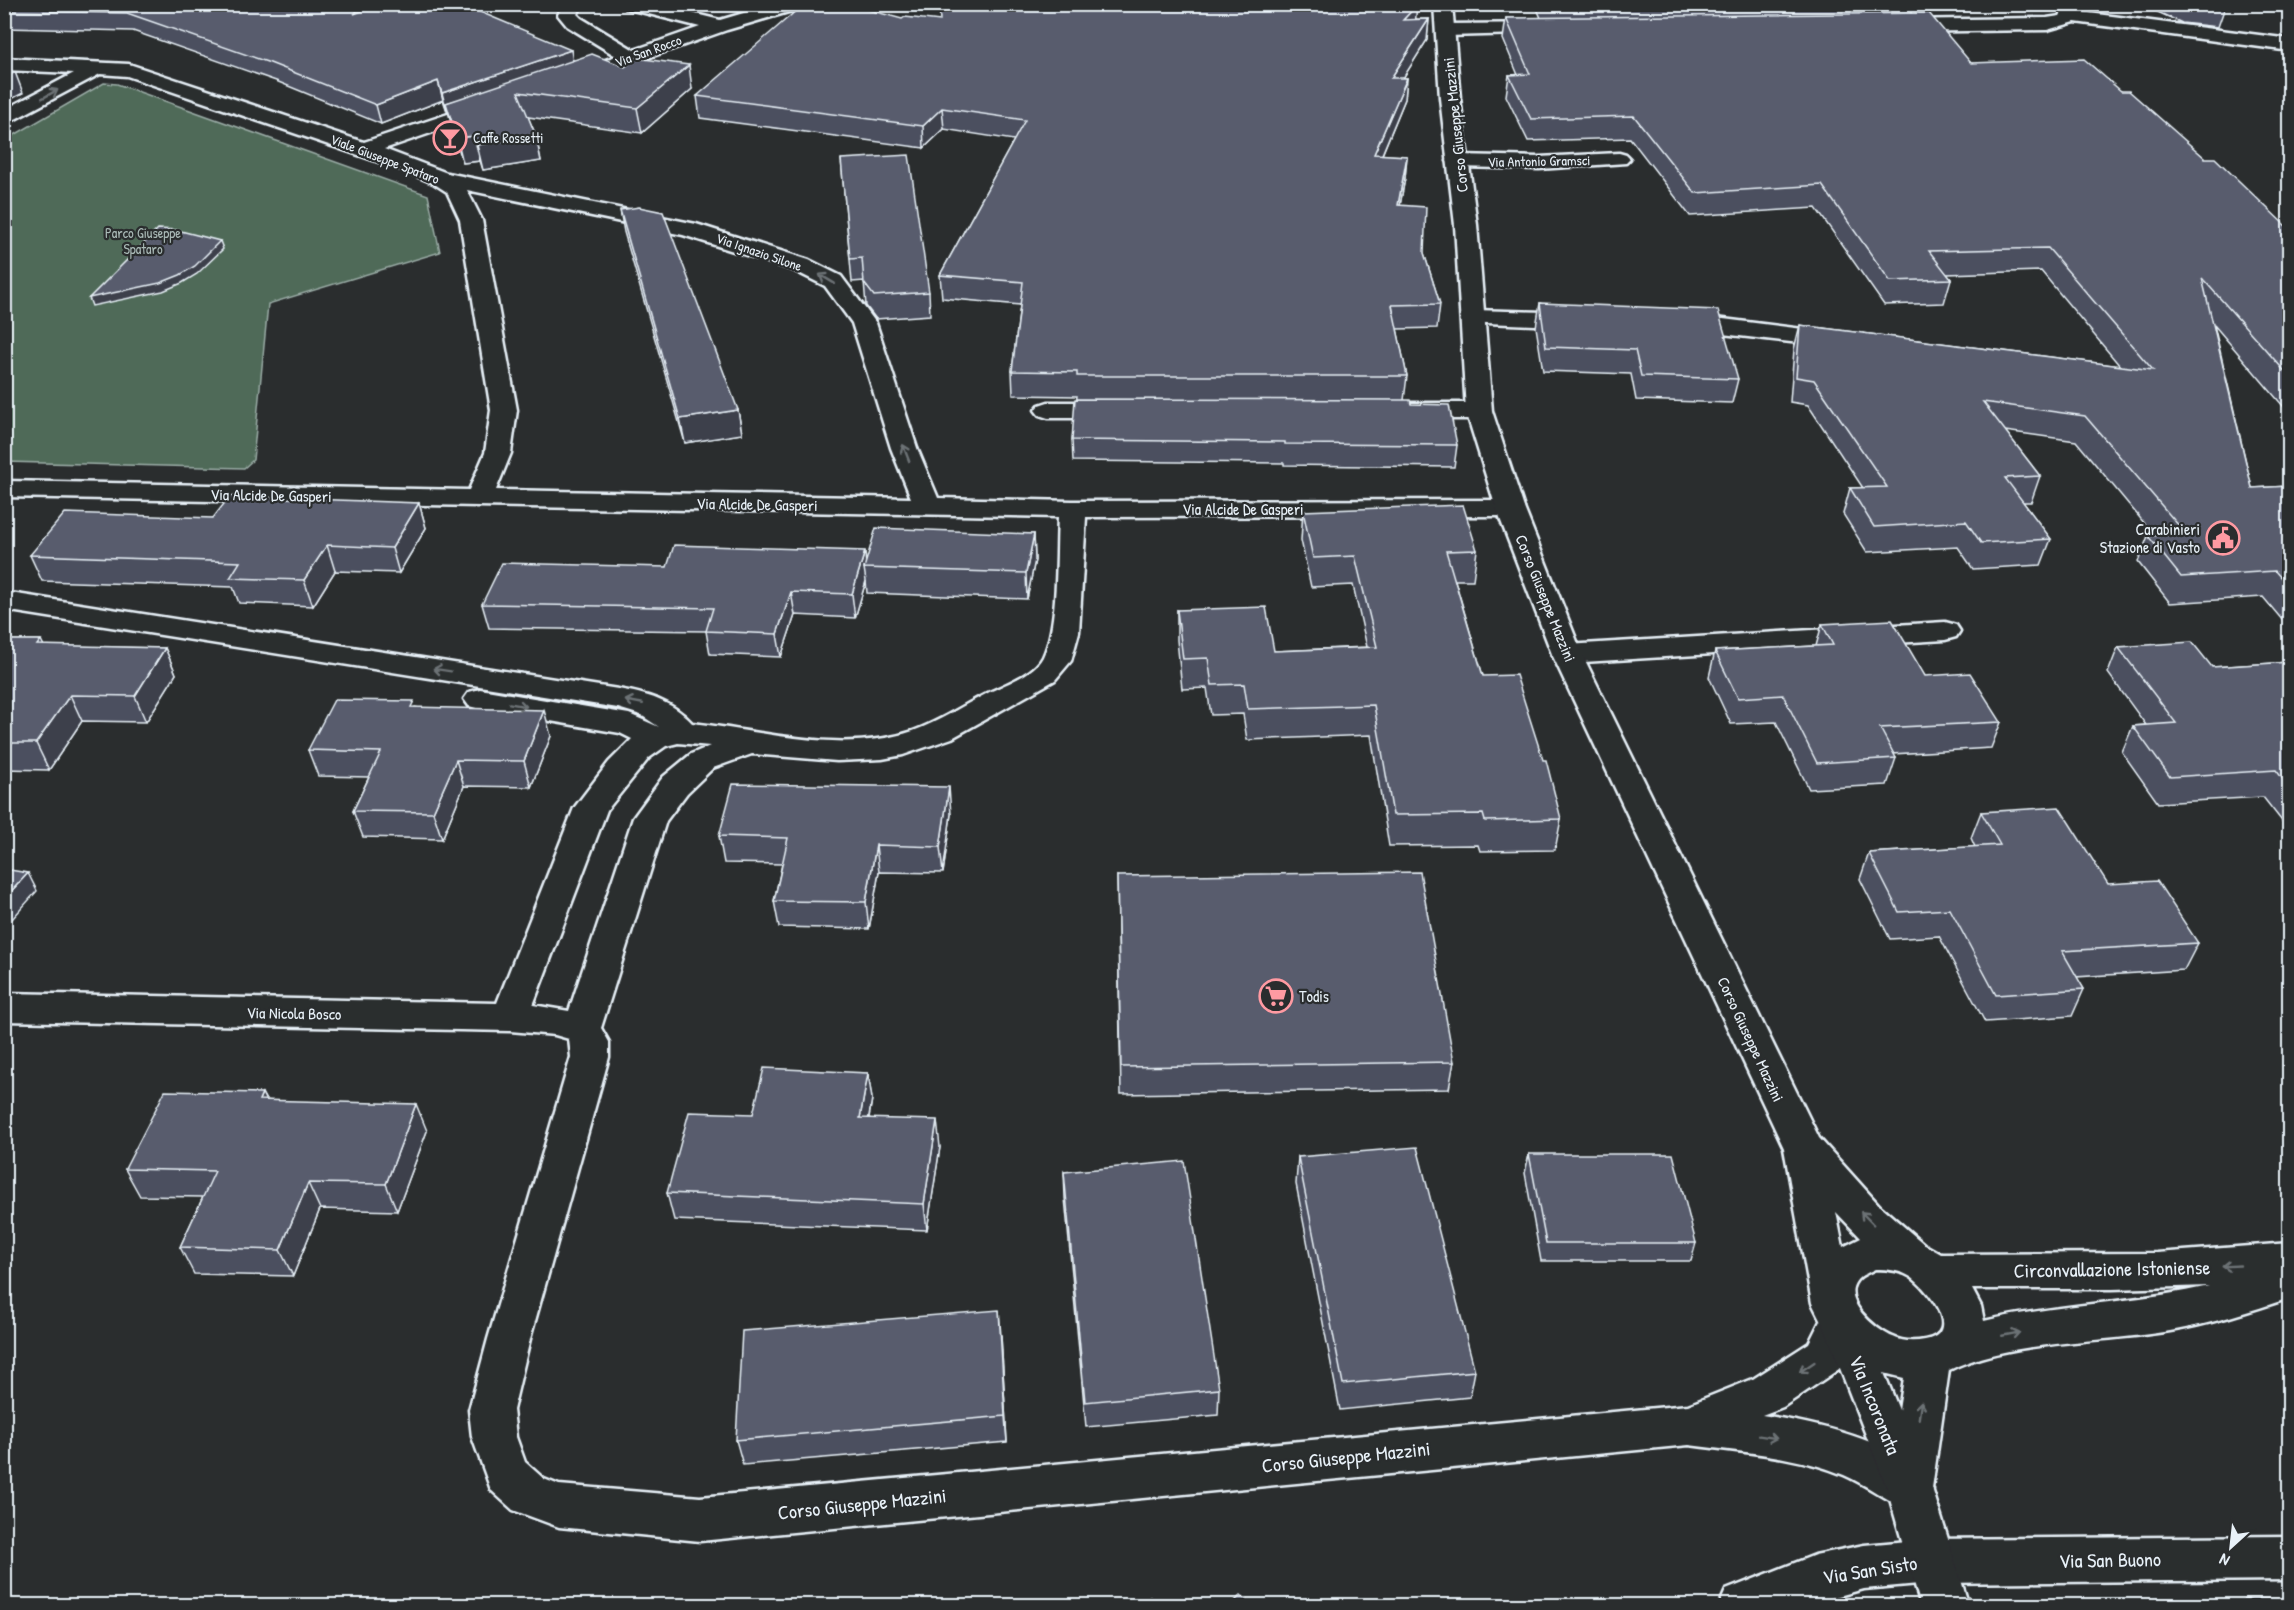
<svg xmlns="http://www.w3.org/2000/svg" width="2294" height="1610" font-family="'Patrick Hand',sans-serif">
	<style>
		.green { fill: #506a59; stroke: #9caea8; stroke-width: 1.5 }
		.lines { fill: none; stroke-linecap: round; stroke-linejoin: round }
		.street-casing { stroke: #e8f1f8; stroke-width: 5 }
		.secondary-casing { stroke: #e8f1f8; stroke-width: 5 }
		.street { fill: #2a2d2e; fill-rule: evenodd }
		.secondary { fill: #2a2d2e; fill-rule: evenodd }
		.wall { fill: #4c4f5e; stroke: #e8f1f8; stroke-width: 1.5 }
		.shaded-wall { fill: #3e404c; stroke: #e8f1f8; stroke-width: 1.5 }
		.building { fill: #585c6d; stroke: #e8f1f8; stroke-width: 1.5 }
		.oneway { stroke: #6c7275 }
		.labels { text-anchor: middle; stroke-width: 4.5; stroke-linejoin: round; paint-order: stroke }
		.far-street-label { font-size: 14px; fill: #e8f1f8; stroke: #2a2d2e }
		.far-poi-label { font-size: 14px; fill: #e8f1f8; stroke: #2a2d2e; text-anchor: start }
		.far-park-label { font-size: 14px; fill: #abbbb8; stroke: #2a2d2e }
		.street-label { font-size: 16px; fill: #e8f1f8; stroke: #2a2d2e }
		.poi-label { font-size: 16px; fill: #e8f1f8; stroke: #2a2d2e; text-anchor: end }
		.near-street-label { font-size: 20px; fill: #e8f1f8; stroke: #2a2d2e }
	</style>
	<rect width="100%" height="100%" fill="#2a2d2e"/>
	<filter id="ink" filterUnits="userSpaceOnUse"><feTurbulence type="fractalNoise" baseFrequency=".0167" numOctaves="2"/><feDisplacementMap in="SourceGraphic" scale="12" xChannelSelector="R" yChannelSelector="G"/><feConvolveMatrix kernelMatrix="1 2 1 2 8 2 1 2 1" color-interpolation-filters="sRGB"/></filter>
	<g filter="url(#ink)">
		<path class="green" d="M 104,83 L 117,84 L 428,195 L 440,252 L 268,304 L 253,460 L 244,468 L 5,462 L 4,141 Z"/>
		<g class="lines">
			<g class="street-casing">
				<g id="street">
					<path d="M 563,4 L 584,4 L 577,14 L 581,18 L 634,50 L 700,27 L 625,8 L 622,4 L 655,4 L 720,20 L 774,4 L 805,4 L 802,8 L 727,30 L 574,84 L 567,82 L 564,78 L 567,74 L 616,56 L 567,26 L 558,15 Z"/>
					<path d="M 2060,4 L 2078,4 L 2081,12 L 2290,39 L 2290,51 L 2075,22 L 2047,30 L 1895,32 L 1888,30 L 1886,26 L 1888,22 L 1895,20 L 2047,18 L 2060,16 L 2063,11 Z"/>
					<path d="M 1549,23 L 1556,25 L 1558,29 L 1556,33 L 1446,36 L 1439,34 L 1437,30 L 1439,26 L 1446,24 Z"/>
					<path d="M 4,58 L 129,64 L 364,142 L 484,102 L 498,102 L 501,106 L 498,110 L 384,149 L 447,173 L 696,224 L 809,260 L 841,276 L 876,323 L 917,448 L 938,498 L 1072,501 L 1510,500 L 1520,502 L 1524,508 L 1520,514 L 1510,516 L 1086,517 L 1079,632 L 1071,661 L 1055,680 L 952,738 L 903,755 L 882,759 L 837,761 L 752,754 L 713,768 L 687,793 L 666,821 L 601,1028 L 609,1042 L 609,1057 L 530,1339 L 513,1410 L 516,1437 L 525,1462 L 544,1479 L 559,1485 L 700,1497 L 1688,1405 L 1753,1379 L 1809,1343 L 1826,1309 L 1841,1304 L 1856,1309 L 1862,1322 L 1839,1369 L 1783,1407 L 1762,1415 C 1814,1423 1883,1438 1924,1473 C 1928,1477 1930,1484 1933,1489 L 1926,1504 L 1910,1510 C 1887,1501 1867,1485 1844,1475 C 1796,1455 1740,1452 1689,1445 L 700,1541 L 559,1527 L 513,1510 L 491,1490 L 472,1437 L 469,1410 L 488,1339 L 571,1057 L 569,1039 L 555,1035 L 510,1031 L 4,1021 L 4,993 L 497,1003 L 574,808 L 609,762 L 632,739 L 620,733 L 480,709 L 469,706 L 464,699 L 469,692 L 480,689 L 629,714 L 659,727 L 641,715 L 618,708 L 4,610 L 4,592 L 618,689 C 647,694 672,701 692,723 C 764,731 841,755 913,731 C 939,722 962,706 986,694 C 1003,685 1034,675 1043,657 C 1059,624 1056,555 1058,517 L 4,497 L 4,481 L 469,490 L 485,453 L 491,410 L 460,220 L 447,192 L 433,183 L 402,170 L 127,76 L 100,74 L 4,125 L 4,110 L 74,73 L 4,70 ZM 467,190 L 683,235 L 793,270 L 825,286 L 852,323 L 891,448 L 911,498 L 496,490 L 511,453 L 517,410 L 482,220 ZM 678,743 L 710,746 L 691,754 L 663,777 L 633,818 L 569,1011 L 533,1005 L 607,810 L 649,758 L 666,746 Z"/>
					<path d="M 1619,153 L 1626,155 L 1630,159 L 1626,163 L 1539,169 L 1458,167 L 1451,165 L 1447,161 L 1451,157 L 1458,155 L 1539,157 Z"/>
					<path d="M 1473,310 L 1583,313 L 1592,315 L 1595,320 L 1592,325 L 1583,327 L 1464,322 L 1461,317 L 1464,312 Z"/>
					<path d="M 1679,316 L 1707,317 L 1843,334 L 1852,336 L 1855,341 L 1852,346 L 1843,348 L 1670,328 L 1667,323 L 1670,318 Z"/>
					<path d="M 1048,402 L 1118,402 L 1127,405 L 1131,410 L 1127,415 L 1118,418 L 1048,418 L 1039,415 L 1035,410 L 1039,405 Z"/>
					<path d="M 1407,403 L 1479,403 L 1488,406 L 1492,411 L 1488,416 L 1479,419 L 1407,419 L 1398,416 L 1394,411 L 1398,406 Z"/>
					<path d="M 1945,622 L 1956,625 L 1960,631 L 1956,637 L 1945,640 L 1567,663 L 1556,661 L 1552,654 L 1556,647 L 1567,645 Z"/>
					<path d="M 2290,1536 L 2290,1580 L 1930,1583 L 1864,1589 L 1802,1606 L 1719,1606 L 1726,1590 L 1815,1555 L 1864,1545 L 1930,1539 Z"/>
				</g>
			</g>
			<g class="secondary-casing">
				<path id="secondary" d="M 1434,4 L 1452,4 L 1460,98 L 1477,225 L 1492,411 L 1524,508 L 1582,654 L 1819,1138 L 1880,1206 L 1925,1245 L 1941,1254 L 2157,1253 L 2290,1243 L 2290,1298 C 2250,1311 2211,1324 2170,1331 C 2103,1343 2009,1340 1949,1370 L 1932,1488 L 1969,1606 L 1921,1606 L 1887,1489 L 1824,1327 L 1812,1303 L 1784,1148 L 1552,654 L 1496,508 L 1466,411 L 1455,225 L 1440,98 ZM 1836,1212 L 1861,1238 L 1843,1247 ZM 1875,1269 C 1888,1269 1900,1270 1911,1277 C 1927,1288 1964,1333 1925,1340 C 1914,1342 1903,1342 1893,1337 C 1876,1330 1837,1298 1859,1278 C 1863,1274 1870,1272 1875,1269 ZM 2209,1286 C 2135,1303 2058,1304 1984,1321 L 1981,1306 L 1972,1289 L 2112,1289 ZM 1884,1373 L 1904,1378 L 1899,1410 Z"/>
			</g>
			<use href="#street" class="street"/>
			<use href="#secondary" class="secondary"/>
		</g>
		<g class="wall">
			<path d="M 4,4 L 461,4 L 573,60 L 625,67 L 692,89 L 642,133 L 528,117 L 536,136 L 541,161 L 483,170 L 480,161 L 463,163 L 452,128 L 448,111 L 447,111 L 443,100 L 381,124 L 276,81 L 133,31 L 4,28 Z"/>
			<path d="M 710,4 L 764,4 L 738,12 Z"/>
			<path d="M 1535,4 L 1919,4 L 1917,10 L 1912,10 L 1911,13 L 1971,63 L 2121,91 L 2205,158 L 2289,229 L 2289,413 L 2214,325 L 2252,488 L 2289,486 L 2289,620 L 2283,621 L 2263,597 L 2170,603 L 2138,562 L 2148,536 L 2155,536 L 2076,441 L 2005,431 L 2040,476 L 2031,502 L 2023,502 L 2051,539 L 2041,565 L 1973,569 L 1958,547 L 1867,552 L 1843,514 L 1850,488 L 1863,488 L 1808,405 L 1790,402 L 1794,349 L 1800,325 L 2120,366 L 2041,271 L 1947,274 L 1951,279 L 1944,303 L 1884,305 L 1816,208 L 1690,216 L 1630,138 L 1528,141 L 1506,96 L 1509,75 L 1518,75 L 1503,39 L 1506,18 L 1541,18 Z"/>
			<path d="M 2140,4 L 2226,4 L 2218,27 L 2182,23 Z"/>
			<path d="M 902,19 L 940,21 L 1429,19 L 1427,40 L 1403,78 L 1407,78 L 1405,99 L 1382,155 L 1407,156 L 1405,178 L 1400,205 L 1424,253 L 1440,304 L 1437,328 L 1397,329 L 1407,376 L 1404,400 L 1411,404 L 1457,445 L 1454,467 L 1284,465 L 1284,463 L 1073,461 L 1072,440 L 1077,396 L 1013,395 L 1012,371 L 1020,305 L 942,298 L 940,275 L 1014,140 L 944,129 L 924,148 L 700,118 L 697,96 Z"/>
			<path d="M 841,159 L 929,292 L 930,315 L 876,319 L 866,306 L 864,281 L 852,282 Z"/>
			<path d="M 620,210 L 738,410 L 742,434 L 685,443 L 624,232 Z"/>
			<path d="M 1540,303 L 1738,379 L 1732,403 L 1636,400 L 1631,374 L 1543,371 L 1536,327 Z"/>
			<path d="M 419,503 L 426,528 L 399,573 L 335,571 L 313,606 L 239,603 L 233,587 L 42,581 L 30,555 L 213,518 Z"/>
			<path d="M 1303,511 L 1477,550 L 1473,580 L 1455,580 L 1483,676 L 1561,819 L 1555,850 L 1480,851 L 1478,845 L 1389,846 L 1371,735 L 1247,740 L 1243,714 L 1211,715 L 1207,688 L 1182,689 L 1177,640 L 1177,610 L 1274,651 L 1367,647 L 1353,585 L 1311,587 L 1301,540 Z"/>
			<path d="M 1034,534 L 1035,560 L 1027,599 L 867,593 L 866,581 L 855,618 L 795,615 L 781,657 L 710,654 L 706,631 L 489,628 L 482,604 L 667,567 L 866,562 Z"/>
			<path d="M 1822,624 L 1925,676 L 2001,722 L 1991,748 L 1893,754 L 1896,758 L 1887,785 L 1809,789 L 1776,722 L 1731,724 L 1709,677 L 1715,651 L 1816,646 Z"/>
			<path d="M 4,640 L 41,640 L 44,646 L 165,648 L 176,674 L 146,722 L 82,721 L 49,770 L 4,769 Z"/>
			<path d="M 2118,647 L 2212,667 L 2289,662 L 2289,825 L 2285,825 L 2263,797 L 2158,803 L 2122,752 L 2133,726 L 2146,725 L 2108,673 Z"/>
			<path d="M 415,707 L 551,736 L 531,787 L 464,786 L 442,839 L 363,837 L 353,811 L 369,777 L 318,776 L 308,750 Z"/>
			<path d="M 1981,812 L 2108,884 L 2198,943 L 2184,970 L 2076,977 L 2084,989 L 2072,1016 L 1985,1022 L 1939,936 L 1890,939 L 1860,879 L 1869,853 L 1975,847 L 1971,838 Z"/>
			<path d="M 951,814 L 943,873 L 879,872 L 869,929 L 779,927 L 774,901 L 782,864 L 724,863 L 719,836 Z"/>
			<path d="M 1117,876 L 1454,1062 L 1449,1089 L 1121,1094 Z"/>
			<path d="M 868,1073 L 872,1099 L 869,1118 L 940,1147 L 927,1230 L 674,1220 L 667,1193 L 753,1114 Z"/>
			<path d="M 262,1093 L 266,1100 L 427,1131 L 397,1211 L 320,1209 L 293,1276 L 194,1274 L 180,1247 L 203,1197 L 140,1196 L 125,1169 Z"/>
			<path d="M 1529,1154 L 1696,1243 L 1691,1261 L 1541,1261 L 1525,1173 Z"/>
			<path d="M 1298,1157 L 1475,1371 L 1470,1397 L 1340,1410 L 1296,1184 Z"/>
			<path d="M 1064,1172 L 1219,1389 L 1218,1415 L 1086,1427 L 1065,1198 Z"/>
			<path d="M 1001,1336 L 1007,1442 L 743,1465 L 736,1440 Z"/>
			<path d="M 2244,1599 L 2289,1605 L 2239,1605 Z"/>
		</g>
		<g class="shaded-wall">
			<path d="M 363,4 L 382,4 L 354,14 Z"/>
			<path d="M 737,4 L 764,4 L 738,12 Z"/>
			<path d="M 1417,5 L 1415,26 L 1403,20 Z"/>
			<path d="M 1429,19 L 1427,40 L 1390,99 L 1391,78 Z"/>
			<path d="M 571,50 L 574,68 L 446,103 L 448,111 L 447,111 L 442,93 Z"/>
			<path d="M 689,65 L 692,89 L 642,133 L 637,108 Z"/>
			<path d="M 15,72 L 23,93 L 4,103 L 4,78 Z"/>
			<path d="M 1407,78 L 1405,99 L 1373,176 L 1374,154 Z"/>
			<path d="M 438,81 L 443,100 L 381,124 L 376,105 Z"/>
			<path d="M 942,108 L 944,129 L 924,148 L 923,126 Z"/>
			<path d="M 474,136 L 480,161 L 463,163 L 457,138 Z"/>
			<path d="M 536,136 L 541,161 L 483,170 L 477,145 Z"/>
			<path d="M 1407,156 L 1405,178 L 1396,228 L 1398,205 Z"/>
			<path d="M 220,241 L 223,249 L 197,274 L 182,283 L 163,291 L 92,306 L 89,298 Z"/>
			<path d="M 738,410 L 742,434 L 685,443 L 680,419 Z"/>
			<path d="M 419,503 L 426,528 L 399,573 L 392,548 Z"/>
			<path d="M 1034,534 L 1035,560 L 1027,599 L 1026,573 Z"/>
			<path d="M 327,545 L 335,571 L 313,606 L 304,580 Z"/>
			<path d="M 865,551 L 866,568 L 864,568 L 866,581 L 855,618 L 852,594 Z"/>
			<path d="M 791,592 L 795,615 L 781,657 L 777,634 Z"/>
			<path d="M 165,648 L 176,674 L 146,722 L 135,696 Z"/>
			<path d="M 70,695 L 82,721 L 49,770 L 36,743 Z"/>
			<path d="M 544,710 L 551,736 L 531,787 L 524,761 Z"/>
			<path d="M 456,760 L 464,786 L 442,839 L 433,812 Z"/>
			<path d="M 949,787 L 951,814 L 943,873 L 940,847 Z"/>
			<path d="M 876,845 L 879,872 L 869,929 L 866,902 Z"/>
			<path d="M 28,873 L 37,891 L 4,928 L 4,899 Z"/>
			<path d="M 868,1073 L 872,1099 L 864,1144 L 860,1118 Z"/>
			<path d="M 262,1093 L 275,1120 L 259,1100 Z"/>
			<path d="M 416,1104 L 427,1131 L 397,1211 L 386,1184 Z"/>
			<path d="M 937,1120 L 940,1147 L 927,1230 L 924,1204 Z"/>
			<path d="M 308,1183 L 320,1209 L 293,1276 L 280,1250 Z"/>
			<path d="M 999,1310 L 1001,1336 L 1007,1442 L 1005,1416 Z"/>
		</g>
		<g class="building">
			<path d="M 4,4 L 363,4 L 354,14 L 380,4 L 461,4 L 571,50 L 442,93 L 438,81 L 376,105 L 270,63 L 127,13 L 4,11 Z"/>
			<path d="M 804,4 L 847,4 L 902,19 L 905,17 L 940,21 L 939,4 L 1412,4 L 1417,5 L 1403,20 L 1429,19 L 1391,78 L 1407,78 L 1374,154 L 1407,156 L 1398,205 L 1426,207 L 1424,253 L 1440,304 L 1392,305 L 1407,376 L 1077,376 L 1077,372 L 1012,371 L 1023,282 L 940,275 L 1025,120 L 942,108 L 923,126 L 697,96 Z"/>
			<path d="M 1929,13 L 1971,63 L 2084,59 L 2121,91 L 2129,91 L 2205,158 L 2215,158 L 2289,229 L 2289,376 L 2202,278 L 2252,488 L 2289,486 L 2289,587 L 2275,571 L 2181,577 L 2148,536 L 2186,534 L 2085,416 L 1983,402 L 2040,476 L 2005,478 L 2051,539 L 1981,543 L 1966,521 L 1874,527 L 1850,488 L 1887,487 L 1814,380 L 1796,377 L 1800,325 L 2153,370 L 2048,248 L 1929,251 L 1951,279 L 1890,281 L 1822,185 L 1695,193 L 1634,116 L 1531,119 L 1509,75 L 1530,74 L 1506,18 Z"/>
			<path d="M 592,54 L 625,67 L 636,58 L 689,65 L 637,108 L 518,92 L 536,136 L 477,145 L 474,136 L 457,138 L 446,103 Z"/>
			<path d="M 4,71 L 15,72 L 4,78 Z"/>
			<path d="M 909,155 L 929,292 L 874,296 L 864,283 L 862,258 L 850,259 L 841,159 Z"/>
			<path d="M 639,207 L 663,212 L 738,410 L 680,419 L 620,210 Z"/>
			<path d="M 158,229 L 177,230 L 220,241 L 195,266 L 180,275 L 160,283 L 89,298 Z"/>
			<path d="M 1540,303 L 1718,310 L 1738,379 L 1641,376 L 1635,350 L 1546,347 Z"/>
			<path d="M 1075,399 L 1410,400 L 1411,404 L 1449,405 L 1457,445 L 1285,444 L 1285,442 L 1072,440 Z"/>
			<path d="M 230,496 L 419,503 L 392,548 L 327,545 L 304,580 L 230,578 L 240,562 L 30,555 L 65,513 L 213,518 Z"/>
			<path d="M 1463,505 L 1477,550 L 1446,551 L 1483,676 L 1516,675 L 1543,760 L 1546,760 L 1561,819 L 1485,821 L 1483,814 L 1393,815 L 1374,705 L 1248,709 L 1244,684 L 1212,685 L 1208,658 L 1183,659 L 1177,610 L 1266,607 L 1274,651 L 1377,647 L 1355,556 L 1313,558 L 1303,511 Z"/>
			<path d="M 876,528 L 1034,534 L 1026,573 L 864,568 Z"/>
			<path d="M 674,545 L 865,551 L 852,594 L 791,592 L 777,634 L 706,631 L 713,608 L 482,604 L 502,563 L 667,567 Z"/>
			<path d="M 1892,620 L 1925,676 L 1970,673 L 2001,722 L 1880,728 L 1896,758 L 1817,763 L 1783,695 L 1738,698 L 1715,651 L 1833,645 L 1822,624 Z"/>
			<path d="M 4,640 L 41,640 L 37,645 L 165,648 L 135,696 L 70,695 L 36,743 L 4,743 Z"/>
			<path d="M 2192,642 L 2212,667 L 2289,662 L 2289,787 L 2276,770 L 2170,777 L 2133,726 L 2176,723 L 2118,647 Z"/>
			<path d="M 334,700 L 414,701 L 411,707 L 544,710 L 524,761 L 456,760 L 433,812 L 353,811 L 381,752 L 308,750 Z"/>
			<path d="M 733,784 L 949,787 L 940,847 L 876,845 L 866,902 L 774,901 L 788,838 L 719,836 Z"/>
			<path d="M 2059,807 L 2108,884 L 2157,881 L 2198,943 L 2062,951 L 2084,989 L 1996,995 L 1950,909 L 1899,912 L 1869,853 L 2000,845 L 1981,812 Z"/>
			<path d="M 4,869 L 28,873 L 4,899 Z"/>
			<path d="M 1420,872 L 1454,1062 L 1121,1067 L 1117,876 Z"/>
			<path d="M 764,1068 L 868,1073 L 860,1118 L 937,1120 L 924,1204 L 667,1193 L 689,1112 L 753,1114 Z"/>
			<path d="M 165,1091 L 262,1093 L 259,1100 L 416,1104 L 386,1184 L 308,1183 L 280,1250 L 180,1247 L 215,1171 L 125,1169 Z"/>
			<path d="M 1417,1147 L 1475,1371 L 1343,1384 L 1298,1157 Z"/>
			<path d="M 1529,1154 L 1673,1154 L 1696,1243 L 1546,1243 Z"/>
			<path d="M 1184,1161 L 1219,1389 L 1085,1402 L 1064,1172 Z"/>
			<path d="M 999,1310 L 1005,1416 L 736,1440 L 742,1331 Z"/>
			<path d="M 1241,1595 L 1252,1605 L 1231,1605 Z"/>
			<path d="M 1150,1597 L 1159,1605 L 1140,1605 Z"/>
			<path d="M 2244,1599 L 2289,1599 L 2289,1605 L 2247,1605 Z"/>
		</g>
		<defs><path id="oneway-shaft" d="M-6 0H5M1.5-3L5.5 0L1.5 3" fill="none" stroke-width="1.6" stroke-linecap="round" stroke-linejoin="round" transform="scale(1.5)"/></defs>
		<g class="oneway">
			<use href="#oneway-shaft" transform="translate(50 94) rotate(-29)"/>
			<use href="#oneway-shaft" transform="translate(827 279) rotate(-149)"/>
			<use href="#oneway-shaft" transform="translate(906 453) rotate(-111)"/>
			<use href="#oneway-shaft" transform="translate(442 670) rotate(-171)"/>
			<use href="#oneway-shaft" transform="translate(634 702) rotate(-169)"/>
			<use href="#oneway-shaft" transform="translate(518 705) rotate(10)"/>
			<use href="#oneway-shaft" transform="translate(1867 1218) rotate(-134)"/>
			<use href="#oneway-shaft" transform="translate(2231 1266) rotate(177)"/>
			<use href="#oneway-shaft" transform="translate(2011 1334) rotate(-11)"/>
			<use href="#oneway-shaft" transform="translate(1807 1367) rotate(146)"/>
			<use href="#oneway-shaft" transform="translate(1920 1410) rotate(-82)"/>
			<use href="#oneway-shaft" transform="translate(1768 1437) rotate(9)"/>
		</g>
	</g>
	<defs>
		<g id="bar-ring" transform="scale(1.725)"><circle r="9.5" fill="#2a2d2e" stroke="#ff9aa2" stroke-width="1.5"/><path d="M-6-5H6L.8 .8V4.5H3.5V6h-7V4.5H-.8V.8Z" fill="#ff9aa2"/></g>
		<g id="civic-ring" transform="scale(1.725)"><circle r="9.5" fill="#2a2d2e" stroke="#ff9aa2" stroke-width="1.5"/><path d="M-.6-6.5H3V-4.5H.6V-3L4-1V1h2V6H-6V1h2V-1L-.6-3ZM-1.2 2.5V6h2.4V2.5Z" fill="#ff9aa2"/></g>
		<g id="supermarket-ring" transform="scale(1.725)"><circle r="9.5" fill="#2a2d2e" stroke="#ff9aa2" stroke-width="1.5"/><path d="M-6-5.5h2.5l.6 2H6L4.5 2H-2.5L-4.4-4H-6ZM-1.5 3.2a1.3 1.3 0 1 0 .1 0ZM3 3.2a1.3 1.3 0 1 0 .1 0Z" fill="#ff9aa2"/></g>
	</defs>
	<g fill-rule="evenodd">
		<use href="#bar-ring" x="450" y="138"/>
		<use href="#civic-ring" x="2223" y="538"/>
		<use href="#supermarket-ring" x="1276" y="996"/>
	</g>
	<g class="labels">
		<g class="far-street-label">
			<text transform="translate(648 51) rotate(-20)" y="5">Via San Rocco</text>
			<text transform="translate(385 159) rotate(21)" y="5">Viale Giuseppe Spataro</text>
			<text transform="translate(1539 161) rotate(-1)" y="5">Via Antonio Gramsci</text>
			<text transform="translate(759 252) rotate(19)" y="5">Via Ignazio Silone</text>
		</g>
		<g class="far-poi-label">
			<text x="473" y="143">Caffe Rossetti</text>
		</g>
		<g class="far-park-label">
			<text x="143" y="238">Parco Giuseppe<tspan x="143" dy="16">Spataro</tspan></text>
		</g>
		<g class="street-label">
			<text transform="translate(1455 125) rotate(-96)" y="6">Corso Giuseppe Mazzini</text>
			<text transform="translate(271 495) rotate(1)" y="6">Via Alcide De Gasperi</text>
			<text transform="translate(757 504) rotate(1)" y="6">Via Alcide De Gasperi</text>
			<text x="1243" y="515">Via Alcide De Gasperi</text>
			<text transform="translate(1546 598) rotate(68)" y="6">Corso Giuseppe Mazzini</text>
			<text transform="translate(294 1013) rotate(1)" y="6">Via Nicola Bosco</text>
			<text transform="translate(1751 1039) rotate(65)" y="6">Corso Giuseppe Mazzini</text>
		</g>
		<g class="poi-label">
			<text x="2200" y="535">Carabinieri<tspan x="2200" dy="18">Stazione di Vasto</tspan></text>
			<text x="1299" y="1002" text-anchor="start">Todis</text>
		</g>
		<g class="near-street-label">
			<text transform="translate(2112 1269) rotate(-1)" y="7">Circonvallazione Istoniense</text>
			<text transform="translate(1875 1405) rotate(68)" y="7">Via Incoronata</text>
			<text transform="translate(1346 1457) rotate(-6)" y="7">Corso Giuseppe Mazzini</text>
			<text transform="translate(862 1504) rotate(-6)" y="7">Corso Giuseppe Mazzini</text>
			<text transform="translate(2110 1560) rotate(-1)" y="7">Via San Buono</text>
			<text transform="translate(1870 1570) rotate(-9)" y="7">Via San Sisto</text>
		</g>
	</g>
	<rect width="2294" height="1610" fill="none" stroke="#2a2d2e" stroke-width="24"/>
	<rect x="12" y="12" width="2270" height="1586" fill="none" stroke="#e8f1f8" stroke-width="2" filter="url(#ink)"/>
	<g transform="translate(2231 1547) rotate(207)" stroke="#2a2d2e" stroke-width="4.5" paint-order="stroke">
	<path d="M0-4.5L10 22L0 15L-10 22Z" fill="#e8f1f8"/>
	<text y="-9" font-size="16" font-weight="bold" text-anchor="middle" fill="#e8f1f8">N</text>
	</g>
</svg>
